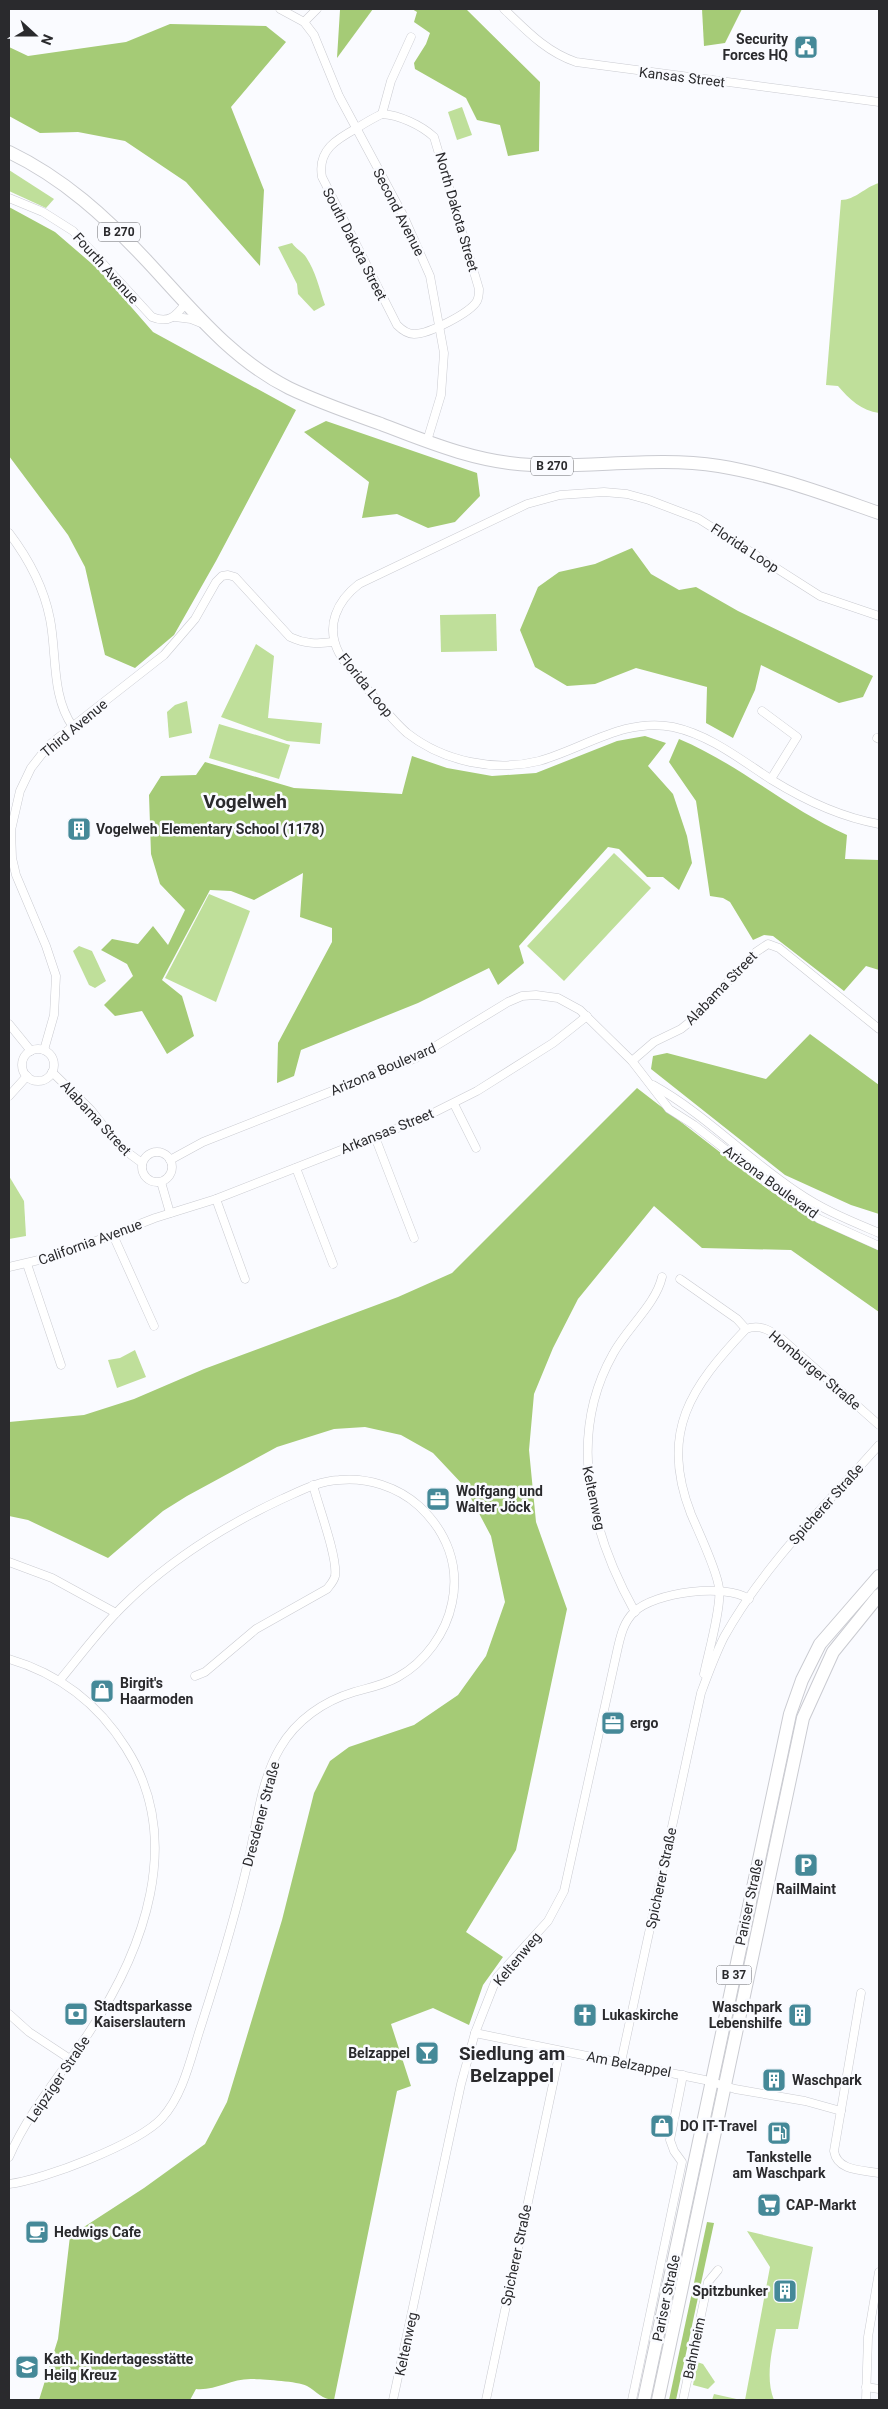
<svg xmlns="http://www.w3.org/2000/svg" width="888" height="2409" font-family="Roboto,sans-serif">
	<style>
		.green { fill: #bfdf9a }
		.forest { fill: #a5cb76 }
		.lines { fill: none; stroke-linecap: round; stroke-linejoin: round }
		.minor-casing { stroke: #cacbd1; stroke-width: 9 }
		.primary-casing { stroke: #cacbd1; stroke-width: 14 }
		.minor { stroke: #fff; stroke-width: 8 }
		.primary { stroke: #fff; stroke-width: 12 }
		.labels { text-anchor: middle; stroke-width: 5; stroke-linejoin: round; paint-order: stroke }
		.shield { fill: #fafbff; stroke: #68696c; stroke-width: 1 }
		.shield-label { font-size: 12px; font-weight: bold; fill: #2a2a2d }
		.poi-label { font-size: 14px; font-weight: bold; fill: #2a2a2d; stroke: #fafbff; text-anchor: start }
		.street-label { font-size: 14px; fill: #2a2a2d; stroke: #fafbff }
		.district-label { font-size: 19px; font-weight: bold; fill: #2a2a2d; stroke: #fafbff }
	</style>
	<rect width="100%" height="100%" fill="#fafbff"/>
	<g class="green">
		<path d="M 462,107 L 472,135 L 457,140 L 448,112 Z"/>
		<path d="M 9,170 L 54,199 L 46,208 L 9,191 Z"/>
		<path d="M 879,183 L 879,413 C 862,411 849,399 838,386 L 826,385 L 841,200 C 855,200 865,187 879,183 Z"/>
		<path d="M 292,243 C 296,249 303,252 306,257 C 316,272 319,288 325,305 L 314,311 L 298,294 L 297,284 L 278,247 Z"/>
		<path d="M 496,614 L 497,651 L 441,652 L 440,615 Z"/>
		<path d="M 256,644 L 274,656 L 268,718 L 322,723 L 320,744 L 287,741 L 221,717 Z"/>
		<path d="M 187,701 L 192,733 L 169,738 L 167,712 L 175,705 Z"/>
		<path d="M 219,724 L 290,745 L 279,779 L 209,758 Z"/>
		<path d="M 614,853 L 651,888 L 564,981 L 527,946 Z"/>
		<path d="M 209,894 L 250,911 L 216,1002 L 165,978 Z"/>
		<path d="M 79,946 L 92,951 L 106,981 L 95,988 L 89,985 L 73,951 Z"/>
		<path d="M 9,1176 L 24,1201 L 26,1236 L 9,1239 Z"/>
		<path d="M 135,1350 L 146,1377 L 117,1388 L 108,1360 L 120,1358 Z"/>
		<path d="M 747,2231 L 813,2247 L 798,2329 L 776,2329 C 772,2351 765,2378 774,2400 L 745,2400 L 770,2267 Z"/>
		<path d="M 697,2362 L 703,2364 L 715,2382 L 708,2389 L 693,2385 Z"/>
		<path d="M 714,2394 L 741,2400 L 712,2400 Z"/>
	</g>
	<g class="forest">
		<path d="M 342,9 L 373,9 L 337,58 L 340,10 Z"/>
		<path d="M 412,9 L 466,9 L 540,82 L 539,151 L 508,156 L 500,125 L 477,120 L 466,98 L 415,69 L 414,63 L 426,44 L 430,33 L 414,22 L 417,12 Z"/>
		<path d="M 702,9 L 742,9 L 725,43 L 704,46 Z"/>
		<path d="M 170,24 L 266,26 L 286,42 L 231,107 L 264,190 L 260,266 L 186,182 L 125,141 L 78,132 L 40,133 L 9,116 L 9,47 L 28,56 L 126,42 Z"/>
		<path d="M 9,207 L 55,232 L 98,269 L 153,332 L 296,410 L 216,561 L 174,635 L 135,668 L 105,655 L 85,567 L 68,535 L 9,456 Z"/>
		<path d="M 326,421 L 477,473 L 480,496 L 455,522 L 428,528 L 397,514 L 362,518 L 369,482 L 304,432 Z"/>
		<path d="M 632,548 L 651,574 L 679,590 L 696,587 L 738,611 L 873,676 L 863,697 L 839,703 L 761,665 L 755,690 L 733,738 L 706,723 L 707,687 L 636,668 L 595,684 L 567,686 L 535,667 L 520,630 L 538,587 L 559,572 L 595,564 Z"/>
		<path d="M 645,736 L 666,743 L 648,766 L 673,794 L 687,836 L 692,863 L 679,890 L 663,877 L 647,877 L 619,849 L 608,847 L 519,946 L 524,963 L 498,985 L 489,968 L 418,1003 L 301,1050 L 294,1076 L 277,1083 L 278,1043 L 332,942 L 332,928 L 300,917 L 303,873 L 254,900 L 231,891 L 210,890 L 162,980 L 182,996 L 194,1036 L 167,1054 L 142,1011 L 115,1016 L 104,1005 L 133,976 L 127,964 L 101,950 L 112,939 L 138,944 L 153,926 L 168,945 L 185,910 L 160,884 L 151,854 L 149,795 L 161,776 L 196,775 L 205,762 L 294,788 L 402,794 L 412,756 L 447,768 L 492,776 L 536,773 L 617,741 Z"/>
		<path d="M 679,739 C 739,764 788,809 847,835 L 845,859 L 879,860 L 879,970 L 866,966 L 844,991 L 773,936 L 764,935 L 753,940 L 730,902 L 723,898 L 710,896 L 696,801 L 669,762 Z"/>
		<path d="M 810,1034 L 879,1085 L 879,1214 L 851,1205 L 785,1175 L 651,1069 L 653,1056 L 667,1053 L 766,1079 Z"/>
		<path d="M 637,1088 L 769,1190 L 820,1221 L 879,1248 L 879,1312 L 791,1250 L 702,1248 L 654,1206 L 578,1299 L 553,1348 L 534,1394 L 529,1450 L 536,1522 L 567,1609 L 516,1850 L 466,1932 L 503,1957 L 483,1985 L 469,2025 L 433,2008 L 391,2024 L 411,2086 L 397,2091 L 334,2400 C 323,2400 316,2391 307,2386 C 296,2381 266,2380 253,2379 C 232,2378 215,2391 196,2389 L 190,2400 L 39,2400 L 58,2339 L 70,2236 L 144,2188 L 205,2144 L 227,2102 L 282,1920 L 314,1793 L 330,1761 L 349,1747 L 414,1725 L 458,1695 L 486,1656 L 505,1602 L 491,1536 L 465,1487 L 433,1453 L 401,1435 L 365,1427 L 334,1429 L 277,1447 L 187,1496 L 163,1511 L 108,1558 L 28,1520 L 9,1516 L 9,1422 L 84,1415 L 134,1399 L 204,1369 L 398,1297 L 452,1273 Z"/>
		<path d="M 707,2222 L 714,2223 L 676,2400 L 669,2400 Z"/>
	</g>
	<g class="lines">
		<g class="minor-casing">
			<g id="minor">
				<path d="M 280,9 L 304,22 L 314,35 L 339,96 L 404,217 L 430,276 L 444,353 L 441,395 L 427,441"/>
				<path d="M 504,9 C 526,30 546,52 576,62 L 879,102"/>
				<path d="M 304,22 L 317,9"/>
				<path d="M 382,114 C 399,115 421,125 434,137 L 479,289 C 479,293 479,297 477,301 C 470,313 429,334 414,334 C 407,334 402,330 397,325 L 322,177 C 317,150 337,139 357,128 C 365,123 373,118 382,114 Z"/>
				<path d="M 382,114 L 391,81 L 411,37"/>
				<path d="M 9,198 L 43,212 L 73,231 L 152,317 C 169,324 176,316 186,303"/>
				<path d="M 175,317 L 191,319 L 201,323"/>
				<path d="M 9,533 C 28,558 44,588 50,619 C 57,654 51,696 73,727"/>
				<path d="M 879,616 L 820,596 L 699,519 L 649,500 L 627,494 L 604,492 L 560,495 L 527,504 L 359,584 C 337,601 325,626 339,653 C 346,667 359,679 369,691 C 381,705 393,721 407,733 C 444,762 495,772 539,761 C 583,749 625,717 673,727 C 710,735 741,760 772,780 C 806,801 840,817 879,824"/>
				<path d="M 762,711 L 797,737 L 771,779"/>
				<path d="M 877,738 L 879,739"/>
				<path d="M 9,1024 L 31,1051"/>
				<circle cx="38" cy="1065" r="16"/>
				<path d="M 44,1050 L 54,1015 L 56,976 L 46,946 L 16,875 L 12,858 L 11,830 L 20,791 L 31,768 L 49,745 L 164,655 L 195,619 L 216,582 L 222,576 L 228,575 L 235,577 L 290,637 C 305,644 317,644 333,642"/>
				<path d="M 632,1061 L 654,1042 L 681,1029 L 691,1021 L 756,952 L 768,944 L 779,948 L 879,1029"/>
				<path d="M 52,1072 L 91,1110 L 119,1146 L 142,1163"/>
				<path d="M 653,1085 C 705,1114 747,1159 797,1192 C 823,1210 851,1221 879,1233"/>
				<path d="M 9,1096 L 27,1076"/>
				<path d="M 454,1104 L 476,1148"/>
				<path d="M 375,1137 L 414,1238"/>
				<circle cx="157" cy="1167" r="15"/>
				<path d="M 170,1160 L 203,1142 L 416,1058 L 508,1002 L 522,996 L 536,995 L 558,998 L 580,1010 L 632,1061 L 669,1109 L 694,1125 L 780,1192 L 819,1219 L 879,1246"/>
				<path d="M 296,1168 L 333,1264"/>
				<path d="M 161,1182 L 170,1213"/>
				<path d="M 216,1199 L 245,1279"/>
				<path d="M 113,1235 L 154,1326"/>
				<path d="M 27,1264 L 61,1365"/>
				<path d="M 9,1267 L 60,1255 L 155,1218 L 216,1199 L 423,1118 L 477,1091 L 553,1043 L 587,1016"/>
				<path d="M 680,1279 L 737,1319 L 746,1329"/>
				<path d="M 9,1562 L 52,1578 L 116,1613"/>
				<path d="M 635,1612 C 591,1533 566,1437 613,1354 C 626,1329 656,1304 662,1277"/>
				<path d="M 9,1659 C 60,1674 98,1703 126,1748 C 185,1840 144,1950 88,2034 C 61,2074 28,2113 9,2157"/>
				<path d="M 704,1674 C 708,1654 722,1606 719,1588 C 717,1570 699,1533 691,1514 C 659,1432 691,1387 746,1329 C 761,1324 771,1331 782,1339 L 879,1425"/>
				<path d="M 195,1676 L 205,1672 L 256,1629 L 327,1589 C 330,1585 334,1581 335,1576 C 338,1558 318,1505 313,1485"/>
				<path d="M 861,1993 L 834,2151 C 837,2171 862,2170 879,2173"/>
				<path d="M 9,2014 L 29,2032 L 70,2059"/>
				<path d="M 475,2033 L 705,2080 L 735,2089 L 805,2101 L 841,2111"/>
				<path d="M 621,2062 L 701,1693 C 708,1674 715,1655 724,1637 C 764,1565 825,1506 879,1445"/>
				<path d="M 9,2184 C 43,2180 138,2144 162,2118 C 184,2094 191,2056 201,2026 C 219,1970 236,1915 249,1857 C 257,1822 261,1780 280,1748 C 296,1720 324,1701 354,1692 C 368,1688 384,1685 398,1677 C 425,1662 446,1633 452,1603 C 460,1566 447,1532 419,1506 C 398,1487 367,1477 339,1480 C 318,1481 300,1491 282,1499 C 222,1527 168,1561 121,1608 C 99,1630 80,1656 60,1680"/>
				<path d="M 866,2387 L 879,2389"/>
				<path d="M 393,2400 L 461,2084 L 475,2033 L 497,1977 L 548,1921 L 564,1891 L 618,1647 C 621,1634 624,1622 634,1612 C 655,1592 725,1583 749,1599"/>
				<path d="M 486,2400 L 560,2051"/>
				<path d="M 632,2400 L 682,2162 L 674,2151 L 670,2140 L 683,2075"/>
				<path d="M 683,2400 L 708,2282 L 718,2270"/>
				<path d="M 866,2400 L 868,2337 L 879,2272"/>
			</g>
		</g>
		<g class="primary-casing">
			<g id="primary">
				<path d="M 9,152 C 63,178 106,217 147,261 C 190,307 231,359 289,388 C 318,402 350,413 381,424 C 430,443 479,463 532,465 C 594,468 657,456 719,466 C 774,475 827,495 879,513"/>
				<path d="M 644,2400 L 790,1714 L 802,1680 L 820,1644 L 879,1576"/>
				<path d="M 658,2400 L 803,1718 L 833,1652 L 879,1595"/>
			</g>
		</g>
		<use href="#minor" class="minor"/>
		<use href="#primary" class="primary"/>
	</g>
	<defs>
		<g id="civic-square" transform="scale(1.25)"><rect x="-9" y="-9" width="18" height="18" rx="4" fill="#458998" stroke="#fafbff"/><path d="M-.6-6.5H3V-4.5H.6V-3L4-1V1h2V6H-6V1h2V-1L-.6-3ZM-1.2 2.5V6h2.4V2.5Z" fill="#fff"/></g>
		<g id="building-square" transform="scale(1.25)"><rect x="-9" y="-9" width="18" height="18" rx="4" fill="#458998" stroke="#fafbff"/><path d="M-4-6H4V6H1V3H-1V6H-4ZM-2.5-4.3h1.7v1.8h-1.7ZM.8-4.3h1.7v1.8H.8ZM-2.5-1h1.7V.8h-1.7ZM.8-1h1.7V.8H.8Z" fill="#fff"/></g>
		<g id="office-square" transform="scale(1.25)"><rect x="-9" y="-9" width="18" height="18" rx="4" fill="#458998" stroke="#fafbff"/><path d="M-6-3h4V-5.5h4V-3h4V5H-6ZM-1-4.5V-3h2v-1.5ZM-6 0V1H6V0Z" fill="#fff"/></g>
		<g id="shop-square" transform="scale(1.25)"><rect x="-9" y="-9" width="18" height="18" rx="4" fill="#458998" stroke="#fafbff"/><path d="M-5-2.5h2.3a2.7 3.5 0 0 1 5.4 0H5L5.5 6h-11ZM-1.5-2.5h3a1.5 2.3 0 0 0-3 0Z" fill="#fff"/></g>
		<g id="parking-square" transform="scale(1.25)"><rect x="-9" y="-9" width="18" height="18" rx="4" fill="#458998" stroke="#fafbff"/><path d="M-3.5-5.5H1a3.5 3.5 0 0 1 0 7H-1V5.5H-3.5ZM-1-3.4V-.6H.8a1.4 1.4 0 0 0 0-2.8Z" fill="#fff"/></g>
		<g id="bank-square" transform="scale(1.25)"><rect x="-9" y="-9" width="18" height="18" rx="4" fill="#458998" stroke="#fafbff"/><path d="M-6-4H6V4H-6ZM0-2.3a2.3 2.3 0 1 0 0 4.6a2.3 2.3 0 1 0 0-4.6Z" fill="#fff"/></g>
		<g id="church-square" transform="scale(1.25)"><rect x="-9" y="-9" width="18" height="18" rx="4" fill="#458998" stroke="#fafbff"/><path d="M-1.2-6h2.4v3.5h3.3v2.4h-3.3V6h-2.4V-.1h-3.3v-2.4h3.3Z" fill="#fff"/></g>
		<g id="bar-square" transform="scale(1.25)"><rect x="-9" y="-9" width="18" height="18" rx="4" fill="#458998" stroke="#fafbff"/><path d="M-6-5H6L.8 .8V4.5H3.5V6h-7V4.5H-.8V.8Z" fill="#fff"/></g>
		<g id="fuel-square" transform="scale(1.25)"><rect x="-9" y="-9" width="18" height="18" rx="4" fill="#458998" stroke="#fafbff"/><path d="M-5.5-6h7V0h2V4h1.3V-2.5L3-4.5l.8-.8L6-3V5H2.5V1h-1V6h-7ZM-4.2-4.7v3.2H.2V-4.7Z" fill="#fff"/></g>
		<g id="supermarket-square" transform="scale(1.25)"><rect x="-9" y="-9" width="18" height="18" rx="4" fill="#458998" stroke="#fafbff"/><path d="M-6-5.5h2.5l.6 2H6L4.5 2H-2.5L-4.4-4H-6ZM-1.5 3.2a1.3 1.3 0 1 0 .1 0ZM3 3.2a1.3 1.3 0 1 0 .1 0Z" fill="#fff"/></g>
		<g id="cafe-square" transform="scale(1.25)"><rect x="-9" y="-9" width="18" height="18" rx="4" fill="#458998" stroke="#fafbff"/><path d="M-5.5-4.5H6V0H3Q3 3.5 0 3.5H-2.5Q-5.5 3.5-5.5 0ZM3-3.2v2h1.7v-2ZM-6 4.5H4V6H-6Z" fill="#fff"/></g>
		<g id="school-square" transform="scale(1.25)"><rect x="-9" y="-9" width="18" height="18" rx="4" fill="#458998" stroke="#fafbff"/><path d="M0-5L7-2L0 1L-7-2ZM-4 1L0 2.5L4 1V4Q0 6-4 4Z" fill="#fff"/></g>
	</defs>
	<g fill-rule="evenodd">
		<use href="#civic-square" x="806" y="47"/>
		<use href="#building-square" x="79" y="829"/>
		<use href="#office-square" x="438" y="1499"/>
		<use href="#shop-square" x="102" y="1691"/>
		<use href="#office-square" x="613" y="1723"/>
		<use href="#parking-square" x="806" y="1865"/>
		<use href="#bank-square" x="76" y="2014"/>
		<use href="#church-square" x="585" y="2015"/>
		<use href="#building-square" x="800" y="2015"/>
		<use href="#bar-square" x="427" y="2053"/>
		<use href="#building-square" x="774" y="2080"/>
		<use href="#shop-square" x="662" y="2126"/>
		<use href="#fuel-square" x="779" y="2133"/>
		<use href="#supermarket-square" x="769" y="2205"/>
		<use href="#cafe-square" x="37" y="2232"/>
		<use href="#building-square" x="785" y="2291"/>
		<use href="#school-square" x="27" y="2367"/>
	</g>
	<g class="labels">
		<g class="shield">
			<rect x="98" y="222.5" width="42" height="19" rx="4"/>
			<rect x="531" y="456.5" width="42" height="19" rx="4"/>
			<rect x="716.5" y="1965.5" width="35" height="19" rx="4"/>
		</g>
		<g class="shield-label">
			<text x="119" y="236">B 270</text>
			<text x="552" y="470">B 270</text>
			<text x="734" y="1979">B 37</text>
		</g>
		<g class="poi-label">
			<text x="788" y="44" text-anchor="end">Security<tspan x="788" dy="16">Forces HQ</tspan></text>
			<text x="96" y="834">Vogelweh Elementary School (1178)</text>
			<text x="456" y="1496">Wolfgang und<tspan x="456" dy="16">Walter Jöck</tspan></text>
			<text x="120" y="1688">Birgit's<tspan x="120" dy="16">Haarmoden</tspan></text>
			<text x="630" y="1728">ergo</text>
			<text x="806" y="1894" text-anchor="middle">RailMaint</text>
			<text x="94" y="2011">Stadtsparkasse<tspan x="94" dy="16">Kaiserslautern</tspan></text>
			<text x="782" y="2012" text-anchor="end">Waschpark<tspan x="782" dy="16">Lebenshilfe</tspan></text>
			<text x="602" y="2020">Lukaskirche</text>
			<text x="410" y="2058" text-anchor="end">Belzappel</text>
			<text x="792" y="2085">Waschpark</text>
			<text x="680" y="2131">DO IT-Travel</text>
			<text x="779" y="2162" text-anchor="middle">Tankstelle<tspan x="779" dy="16">am Waschpark</tspan></text>
			<text x="786" y="2210">CAP-Markt</text>
			<text x="54" y="2237">Hedwigs Cafe</text>
			<text x="768" y="2296" text-anchor="end">Spitzbunker</text>
			<text x="44" y="2364">Kath. Kindertagesstätte<tspan x="44" dy="16">Heilg Kreuz</tspan></text>
		</g>
		<g class="street-label">
			<text transform="translate(682 77) rotate(7)" y="5">Kansas Street</text>
			<text transform="translate(399 212) rotate(63)" y="5">Second Avenue</text>
			<text transform="translate(457 212) rotate(74)" y="5">North Dakota Street</text>
			<text transform="translate(355 244) rotate(63)" y="5">South Dakota Street</text>
			<text transform="translate(106 268) rotate(48)" y="5">Fourth Avenue</text>
			<text transform="translate(745 548) rotate(33)" y="5">Florida Loop</text>
			<text transform="translate(366 685) rotate(51)" y="5">Florida Loop</text>
			<text transform="translate(74 728) rotate(-40)" y="5">Third Avenue</text>
			<text transform="translate(721 988) rotate(-46)" y="5">Alabama Street</text>
			<text transform="translate(383 1069) rotate(-23)" y="5">Arizona Boulevard</text>
			<text transform="translate(96 1118) rotate(47)" y="5">Alabama Street</text>
			<text transform="translate(387 1131) rotate(-22)" y="5">Arkansas Street</text>
			<text transform="translate(771 1182) rotate(36)" y="5">Arizona Boulevard</text>
			<text transform="translate(90 1242) rotate(-20)" y="5">California Avenue</text>
			<text transform="translate(815 1370) rotate(40)" y="5">Homburger Straße</text>
			<text transform="translate(594 1498) rotate(78)" y="5">Keltenweg</text>
			<text transform="translate(826 1504) rotate(-48)" y="5">Spicherer Straße</text>
			<text transform="translate(261 1814) rotate(-75)" y="5">Dresdener Straße</text>
			<text transform="translate(661 1878) rotate(-78)" y="5">Spicherer Straße</text>
			<text transform="translate(749 1902) rotate(-78)" y="5">Pariser Straße</text>
			<text transform="translate(517 1959) rotate(-50)" y="5">Keltenweg</text>
			<text transform="translate(629 2064) rotate(11)" y="5">Am Belzappel</text>
			<text transform="translate(58 2079) rotate(-56)" y="5">Leipziger Straße</text>
			<text transform="translate(516 2255) rotate(-78)" y="5">Spicherer Straße</text>
			<text transform="translate(666 2298) rotate(-78)" y="5">Pariser Straße</text>
			<text transform="translate(406 2344) rotate(-78)" y="5">Keltenweg</text>
			<text transform="translate(694 2348) rotate(-78)" y="5">Bahnheim</text>
		</g>
		<g class="district-label">
			<text x="245" y="808">Vogelweh</text>
			<text x="512" y="2060">Siedlung am<tspan x="512" dy="22">Belzappel</tspan></text>
		</g>
	</g>
	<rect width="888" height="2409" fill="none" stroke="#2a2a2d" stroke-width="20"/>
	<g transform="translate(35 35) rotate(111)" stroke="#fafbff" stroke-width="4" paint-order="stroke">
	<path d="M0-4L9 19L0 12L-9 19Z" fill="#2a2a2d"/>
	<text y="-8" font-size="14" font-weight="bold" text-anchor="middle" fill="#2a2a2d">N</text>
	</g>
</svg>
